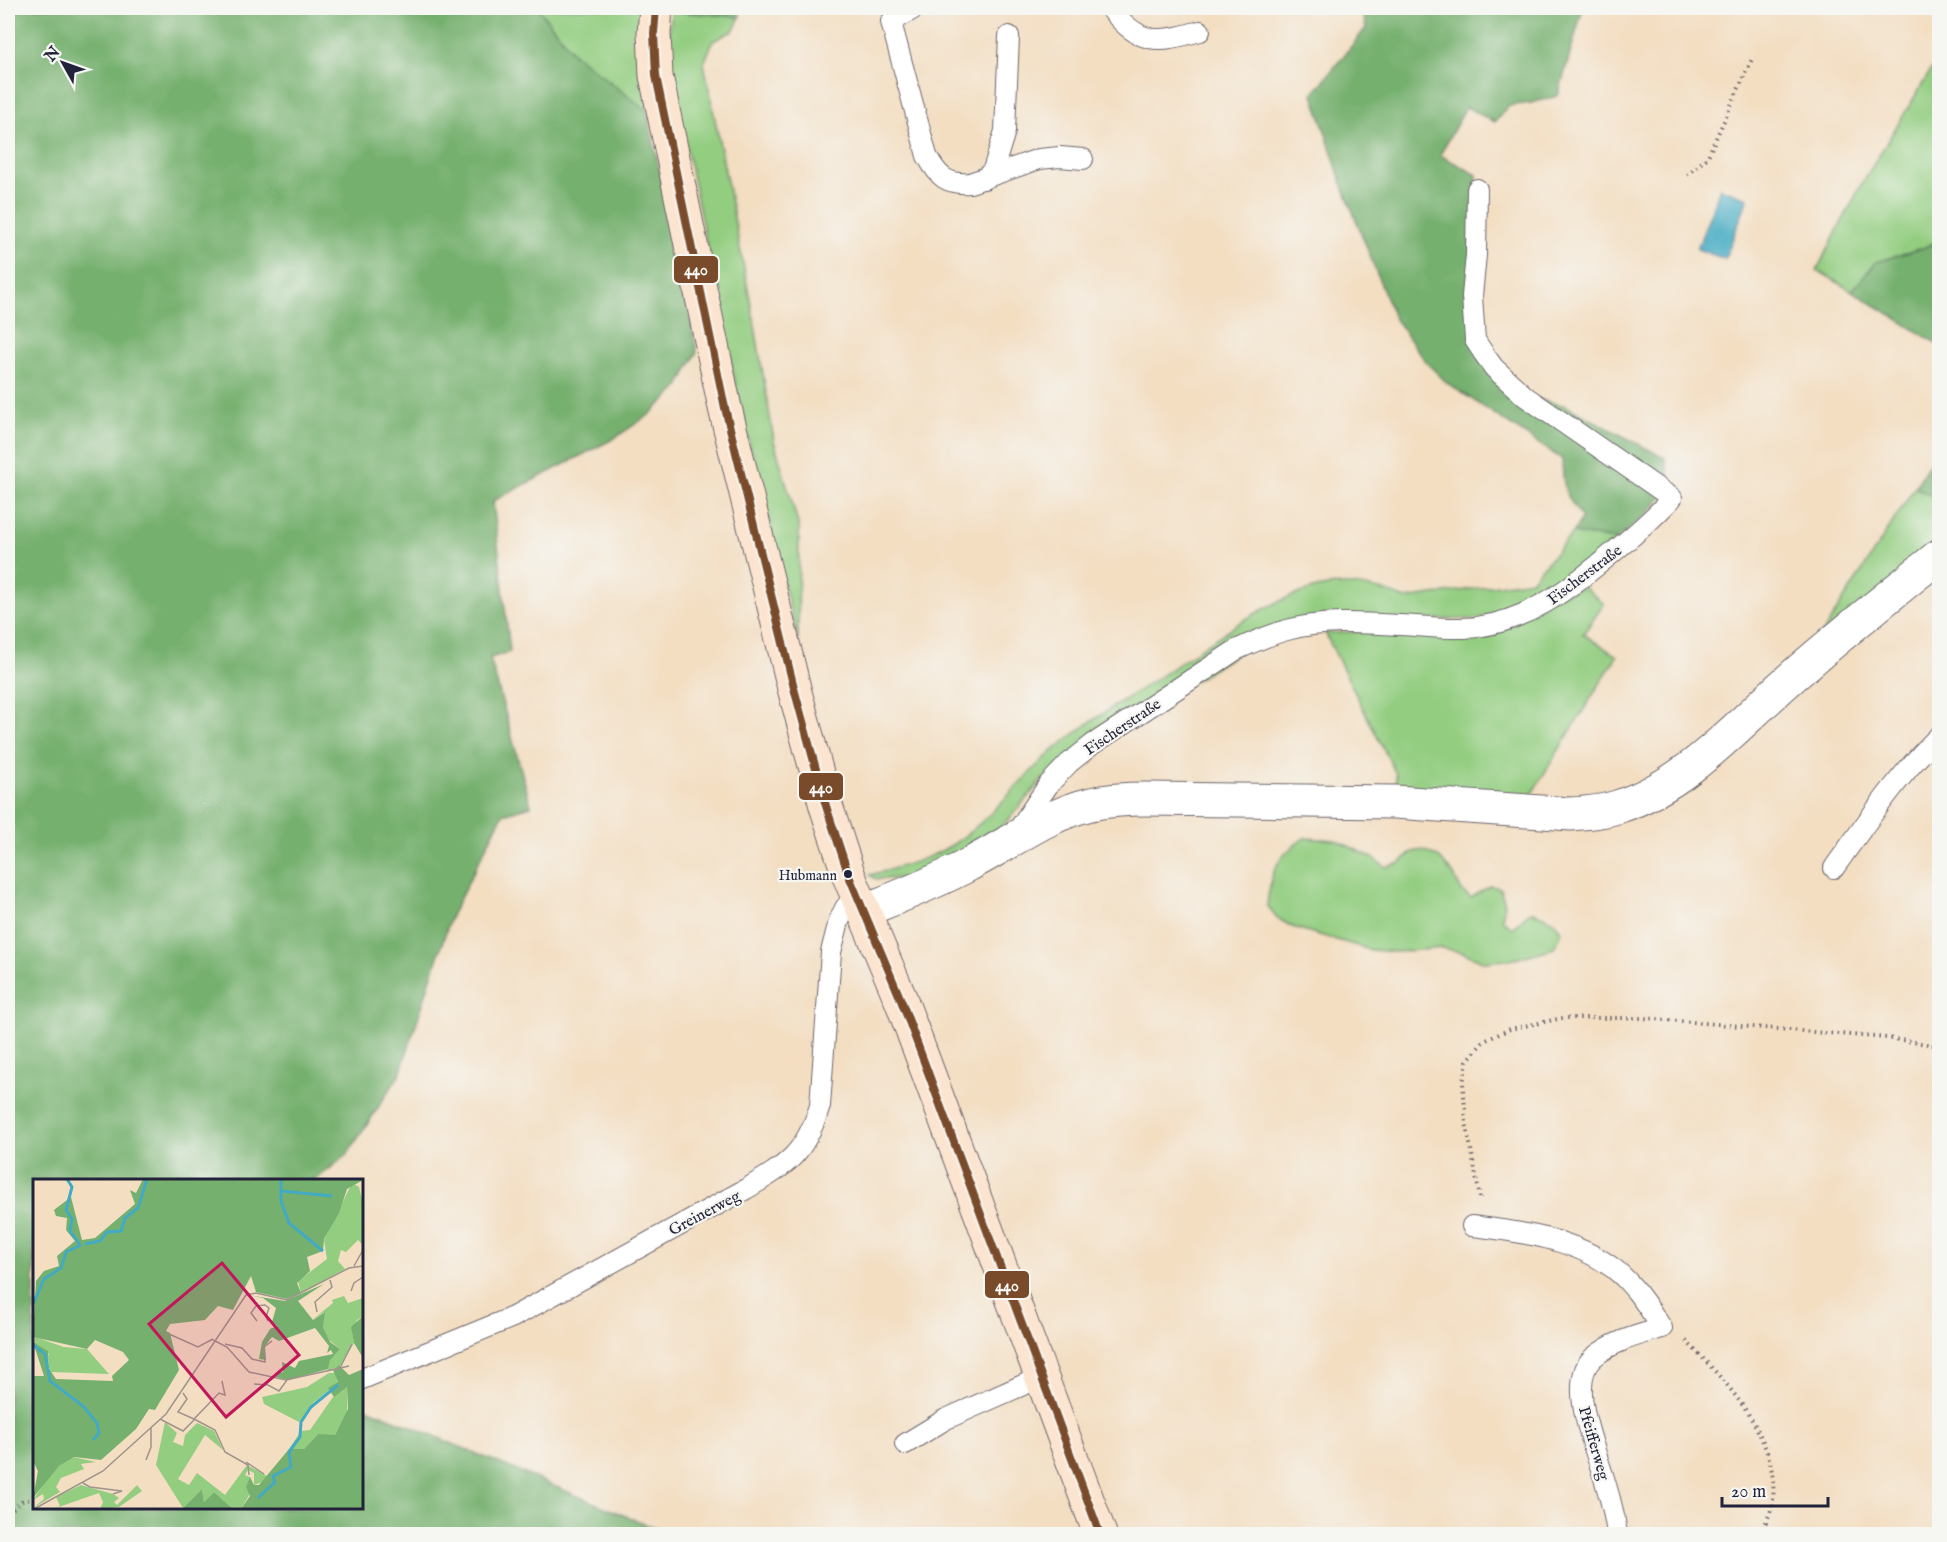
<svg xmlns="http://www.w3.org/2000/svg" width="1947" height="1542" font-family="'IM FELL English',serif">
	<style>
		.green { fill: #93cd80; stroke: #5a785e; stroke-width: 1.5 }
		.forest { fill: #76b06e; stroke: #4c6954; stroke-width: 1.5 }
		.water { fill: #42aac2; stroke: #32667e; stroke-width: 1.5 }
		.lines { fill: none; stroke-linecap: round; stroke-linejoin: round }
		.lane-casing { stroke: #6b646a; stroke-width: 22 }
		.street-casing { stroke: #6b646a; stroke-width: 35 }
		.secondary-casing { stroke: #6b646a; stroke-width: 35 }
		.path { stroke: #6b646a; stroke-width: 4; stroke-dasharray: 1.5 4.5; stroke-linecap: butt }
		.lane { stroke: #fff; stroke-width: 20 }
		.street { stroke: #fff; stroke-width: 33 }
		.secondary { stroke: #fce5d0; stroke-width: 33 }
		.bus-1-casing { stroke: #f6f6f2; stroke-width: 12 }
		.bus-1 { stroke: #7a4b2a; stroke-width: 8 }
		.bus-dot { fill: #22223b; stroke: #f6f6f2; stroke-width: 2 }
		.labels { text-anchor: middle; stroke-width: 4.5; stroke-linejoin: round; paint-order: stroke }
		.bus-label { font-size: 14px; fill: #22223b; stroke: #f6f6f2; text-anchor: end }
		.street-label { font-size: 16px; fill: #22223b; stroke: #f6f6f2 }
		.inset-river { fill: none; stroke: #42aac2; stroke-width: 3 }
		.inset-road { fill: none; stroke: #9f938c; stroke-width: 1.5 }
		.view { fill: #c2185b; fill-opacity: 0.15; stroke: #c2185b; stroke-width: 3 }
		.inset-edge { fill: none; stroke: #22223b; stroke-width: 3 }
		.line-badge { stroke: #f6f6f2; stroke-width: 2 }
		.badge-label { font-size: 16px; text-anchor: middle; font-weight: bold; fill: #fff }
	</style>
	<rect width="100%" height="100%" fill="#f6f6f2"/>
	<filter id="ink" filterUnits="userSpaceOnUse"><feTurbulence type="fractalNoise" baseFrequency=".0167" numOctaves="2"/><feDisplacementMap in="SourceGraphic" scale="12" xChannelSelector="R" yChannelSelector="G"/><feConvolveMatrix kernelMatrix="1 2 1 2 8 2 1 2 1" color-interpolation-filters="sRGB"/></filter>
	<filter id="wash" filterUnits="userSpaceOnUse"><feTurbulence type="fractalNoise" baseFrequency=".008" numOctaves="4" result="noise"/><feDisplacementMap in="SourceGraphic" scale="24" xChannelSelector="R" yChannelSelector="G"/><feGaussianBlur stdDeviation="1.35" result="paint"/><feColorMatrix in="noise" values="0 0 0 0 0 0 0 0 0 0 0 0 0 0 0 0 0 1.4 0 .05"/><feComposite in="paint" operator="in"/></filter>
	<g filter="url(#wash)">
		<rect width="100%" height="100%" fill="#f3dec2"/>
		<g class="green">
			<path d="M 538,8 L 641,8 L 647,111 L 573,53 Z"/>
			<path d="M 671,11 L 740,17 L 733,31 L 713,41 L 704,63 L 754,320 L 774,441 L 799,527 L 798,641 L 740,405 L 671,74 L 669,52 Z"/>
			<path d="M 1939,57 L 1939,241 L 1923,248 L 1876,262 L 1852,291 L 1817,270 L 1862,183 Z"/>
			<path d="M 1915,487 L 1939,500 L 1939,544 L 1812,650 Z"/>
			<path d="M 1573,533 L 1616,540 L 1546,594 L 1504,613 L 1475,619 L 1287,621 L 1043,779 L 1009,819 L 991,836 L 914,878 L 876,879 L 870,875 C 899,867 929,860 955,843 C 989,820 1014,787 1044,759 C 1078,727 1120,703 1159,677 C 1208,645 1260,602 1317,588 C 1346,581 1379,587 1406,599 L 1531,580 Z"/>
			<path d="M 1584,587 L 1604,604 L 1583,634 L 1617,656 L 1526,803 L 1395,794 L 1396,774 L 1325,633 L 1370,631 L 1439,636 Z"/>
			<path d="M 1304,838 L 1336,840 L 1371,857 L 1386,867 L 1400,863 L 1412,852 L 1423,850 L 1440,858 L 1453,874 L 1462,891 L 1471,898 L 1490,886 L 1500,888 L 1505,904 L 1502,919 L 1512,928 L 1531,911 L 1553,920 L 1562,932 L 1554,948 L 1515,959 L 1485,962 L 1464,953 L 1442,948 L 1398,952 L 1371,950 L 1292,927 L 1277,918 L 1267,905 C 1271,871 1275,858 1304,838 Z"/>
		</g>
		<g class="forest">
			<path d="M 8,8 L 538,8 L 573,53 L 647,111 L 697,352 L 678,388 L 649,415 L 613,439 L 493,501 L 510,652 L 490,658 L 531,806 L 503,814 L 451,916 L 400,1074 L 347,1155 L 315,1180 L 34,1180 L 34,1508 L 362,1508 L 362,1406 L 669,1534 L 8,1534 Z"/>
			<path d="M 672,8 L 739,8 L 740,17 L 671,11 Z"/>
			<path d="M 1362,8 L 1583,8 L 1558,96 L 1531,103 L 1508,106 L 1495,122 L 1466,107 L 1440,155 L 1477,175 L 1473,326 L 1526,397 L 1566,406 L 1665,458 L 1672,486 L 1649,512 L 1616,540 L 1573,533 L 1582,518 C 1564,494 1563,488 1562,459 L 1447,383 L 1427,363 L 1394,318 L 1341,181 L 1313,94 L 1366,28 Z"/>
			<path d="M 1939,241 L 1939,345 L 1852,291 L 1876,262 L 1923,248 Z"/>
			<path d="M 1939,448 L 1939,500 L 1915,487 Z"/>
		</g>
		<path class="water" d="M 1720,188 L 1748,198 L 1725,259 L 1697,249 Z"/>
	</g>
	<g filter="url(#ink)">
		<g class="lines">
			<g class="lane-casing">
				<g id="lane">
					<path d="M 915,8 L 891,22 L 927,156 C 938,176 946,185 970,183 L 1039,159 L 1060,157 L 1083,159"/>
					<path d="M 1110,8 C 1140,46 1157,43 1200,31"/>
					<path d="M 984,179 L 993,170 L 1005,131 L 1009,36"/>
					<path d="M 1016,833 L 1049,784 L 1069,763 L 1093,744 L 1236,650 C 1253,642 1269,635 1287,630 C 1322,620 1364,623 1400,625 C 1425,626 1452,630 1477,627 C 1528,620 1566,591 1604,560 C 1628,540 1651,521 1672,498 L 1526,397 L 1494,368 L 1484,354 L 1475,340 L 1472,296 L 1476,255 L 1477,189"/>
					<path d="M 1834,868 C 1867,822 1899,774 1940,735"/>
					<path d="M 1472,1226 C 1520,1232 1573,1238 1613,1268 C 1633,1283 1648,1307 1662,1328 C 1639,1335 1613,1341 1594,1357 C 1564,1382 1598,1454 1606,1485 C 1611,1501 1615,1518 1617,1534"/>
					<path d="M 362,1379 L 513,1317 L 746,1189 C 787,1165 805,1154 820,1106 L 831,952 L 839,921 L 845,908 L 856,894"/>
					<path d="M 905,1444 L 946,1419 L 1041,1377"/>
				</g>
			</g>
			<g class="street-casing">
				<path id="street" d="M 863,911 C 898,897 935,883 968,865 C 1009,844 1045,815 1091,804 C 1109,800 1127,799 1146,799 L 1395,802 L 1571,814 C 1587,813 1602,812 1617,807 C 1687,785 1738,724 1792,677 C 1840,635 1890,595 1940,555"/>
			</g>
			<g class="secondary-casing">
				<path id="secondary" d="M 656,8 L 654,33 L 656,76 L 725,408 L 795,692 L 826,806 L 849,876 L 901,1000 L 1100,1534"/>
			</g>
			<g class="path">
				<path d="M 1687,175 L 1707,158 L 1753,57"/>
				<path d="M 1480,1198 L 1466,1122 L 1463,1083 L 1467,1061 L 1484,1041 L 1510,1029 L 1563,1018 L 1643,1018 L 1887,1038 L 1940,1046"/>
				<path d="M 1686,1341 C 1727,1382 1779,1437 1773,1500 C 1772,1512 1765,1524 1760,1534"/>
				<path d="M 8,1513 L 22,1501 L 34,1498"/>
			</g>
			<use href="#lane" class="lane"/>
			<use href="#street" class="street"/>
			<use href="#secondary" class="secondary"/>
			<g class="bus-1-casing">
				<path id="bus-1" d="M 656,8 L 654,33 L 656,76 L 725,408 L 795,692 L 826,806 L 849,876 L 901,1000 L 1100,1534"/>
			</g>
			<use href="#bus-1" class="bus-1"/>
		</g>
	</g>
	<circle class="bus-dot" cx="848" cy="874" r="5"/>
	<g class="labels">
		<g class="bus-label">
			<text x="837" y="880">Hubmann</text>
		</g>
		<g class="street-label">
			<text transform="translate(1584 574) rotate(-37)" y="6">Fischerstraße</text>
			<text transform="translate(1122 726) rotate(-34)" y="6">Fischerstraße</text>
			<text transform="translate(704 1212) rotate(-28)" y="6">Greinerweg</text>
			<text transform="translate(1595 1443) rotate(74)" y="6">Pfeifferweg</text>
		</g>
	</g>
	<g transform="translate(33 1179)">
		<rect width="330" height="330" fill="#f3dec2"/>
		<path d="M 319,4 L 326,8 L 330,25 L 330,66 L 325,61 L 313,73 L 308,71 L 305,82 L 312,90 L 268,114 L 265,102 L 294,80 L 291,61 ZM 311,117 L 315,124 L 330,119 L 330,137 L 324,141 L 319,153 L 321,164 L 308,186 L 294,193 L 297,180 L 307,170 L 296,161 L 290,148 L 291,133 L 279,141 L 300,124 L 299,121 ZM 2,158 L 31,168 L 54,170 L 76,195 L 18,193 L 13,181 L 16,175 L 2,166 ZM 296,194 L 302,194 L 305,204 L 280,224 L 266,243 L 231,225 L 229,218 L 274,208 ZM 314,208 L 314,233 L 301,258 L 285,255 L 271,270 L 256,270 L 268,252 L 277,251 L 300,218 ZM 132,243 L 144,254 L 140,263 L 150,267 L 152,256 L 164,244 L 181,252 L 190,271 L 172,256 L 145,300 L 156,306 L 164,294 L 192,316 L 214,286 L 234,297 L 232,302 L 221,306 L 221,294 L 215,291 L 212,296 L 217,298 L 218,313 L 208,330 L 200,330 L 181,313 L 171,323 L 169,310 L 150,329 L 123,286 ZM 40,278 L 63,283 L 48,285 L 51,290 L 28,299 L 23,308 L 27,313 L 0,329 L 11,320 L 10,315 L 0,321 L 21,290 ZM 48,306 L 80,315 L 86,319 L 81,323 L 84,326 L 104,306 L 109,312 L 86,328 L 67,330 L 70,323 L 66,314 L 20,330 L 27,327 L 23,318 Z" fill="#93cd80"/>
		<path d="M 110,0 L 330,1 L 314,10 L 306,34 L 291,60 L 290,72 L 274,78 L 277,92 L 264,104 L 268,114 L 254,120 L 223,113 L 218,97 L 200,131 L 185,127 L 172,141 L 137,145 L 133,152 L 137,154 L 146,191 L 122,231 L 116,230 L 103,250 L 68,281 L 41,278 L 26,287 L 0,319 L 5,292 L 0,282 L 0,197 L 11,197 L 0,163 L 15,172 L 15,188 L 23,200 L 80,202 L 79,197 L 96,181 L 90,173 L 62,161 L 54,170 L 0,158 L 3,102 L 11,92 L 26,87 L 24,77 L 42,62 L 33,51 L 34,39 L 23,37 L 21,31 L 38,18 L 49,61 L 62,59 L 102,25 L 97,11 L 103,14 ZM 291,105 L 265,122 L 280,141 L 292,133 L 290,148 L 297,163 L 307,170 L 297,181 L 295,190 L 255,201 L 243,198 L 242,194 L 250,193 L 249,183 L 262,189 L 266,182 L 300,175 L 298,171 L 294,174 L 296,167 L 282,149 L 246,162 L 239,158 L 232,167 L 233,181 L 226,180 L 229,163 L 237,150 L 244,147 L 239,143 L 243,129 L 230,119 L 215,116 L 252,122 ZM 330,137 L 330,179 L 321,164 L 318,148 ZM 306,186 L 316,196 L 330,190 L 330,330 L 208,330 L 217,317 L 213,308 L 217,298 L 221,306 L 226,306 L 256,270 L 271,270 L 285,255 L 302,256 L 315,230 L 314,208 L 301,218 L 295,209 L 305,203 L 300,191 ZM 169,310 L 171,323 L 181,313 L 200,330 L 149,330 Z" fill="#76b06e"/>
		<path class="inset-river" d="M 34,0 L 39,8 L 33,31 L 39,40 L 37,52 L 47,66M 248,0 L 248,22 L 256,44 L 290,72M 248,12 L 299,17M 52,65 L 67,62 L 74,53 L 88,52 L 92,39 L 105,29 L 114,0M 0,125 L 11,100 L 28,89 L 33,73 L 48,66M 0,166 L 12,175 L 17,202 L 50,227 L 64,244 L 66,254 L 60,261M 225,319 L 242,303 L 240,297 L 258,288 L 256,273 L 267,258 L 268,243 L 278,228 L 305,206"/>
		<path class="inset-road" d="M 321,87 L 330,71M 318,112 L 321,104 L 330,98M 284,133 L 282,123 L 299,108 L 297,101M 224,142 L 218,134 L 223,127 L 232,126 L 236,129 L 233,138 L 235,142M 136,155 L 165,168 L 180,160M 180,161 L 194,168 L 216,193 L 253,201 L 316,187M 192,165 L 209,169 L 219,180 L 232,183 L 231,168 L 239,162M 306,191 L 319,165M 221,205 L 235,206 L 246,212 L 254,201M 150,214 L 154,220 L 145,233 L 161,240 L 186,214 L 192,216 L 189,202M 127,240 L 150,252 L 161,241M 161,240 L 182,251 L 192,273 L 215,286 L 216,296M 113,281 L 118,268 L 118,248M 213,283 L 231,295M 50,304 L 57,308 L 89,312 L 80,315M 1,330 L 70,292 L 133,235 L 213,116 L 223,114 L 254,121 L 316,89 L 330,87"/>
		<path class="view" d="M 189,84 L 266,176 L 193,238 L 116,145 Z"/>
		<rect width="330" height="330" class="inset-edge"/>
	</g>
	<g class="line-badge">
		<rect x="673" y="255" width="46" height="29" rx="6" fill="#7a4b2a"/>
		<rect x="798" y="772" width="46" height="29" rx="6" fill="#7a4b2a"/>
		<rect x="984" y="1270" width="46" height="29" rx="6" fill="#7a4b2a"/>
	</g>
	<g class="badge-label">
		<text x="696" y="275">440</text>
		<text x="821" y="793">440</text>
		<text x="1007" y="1291">440</text>
	</g>
	<rect width="1947" height="1542" fill="none" stroke="#f6f6f2" stroke-width="30"/>
	<g transform="translate(63 63) rotate(310)" stroke="#f6f6f2" stroke-width="4.5" paint-order="stroke">
	<path d="M0-4.5L10 22L0 15L-10 22Z" fill="#22223b"/>
	<text y="-9" font-size="16" font-weight="bold" text-anchor="middle" fill="#22223b">N</text>
	</g>
	<path d="M1722 1497v9h106v-9" fill="none" stroke="#22223b" stroke-width="3"/>
	<text x="1731" y="1497" font-size="18" fill="#22223b" stroke="#f6f6f2" stroke-width="4.5" paint-order="stroke">20 m</text>
</svg>
